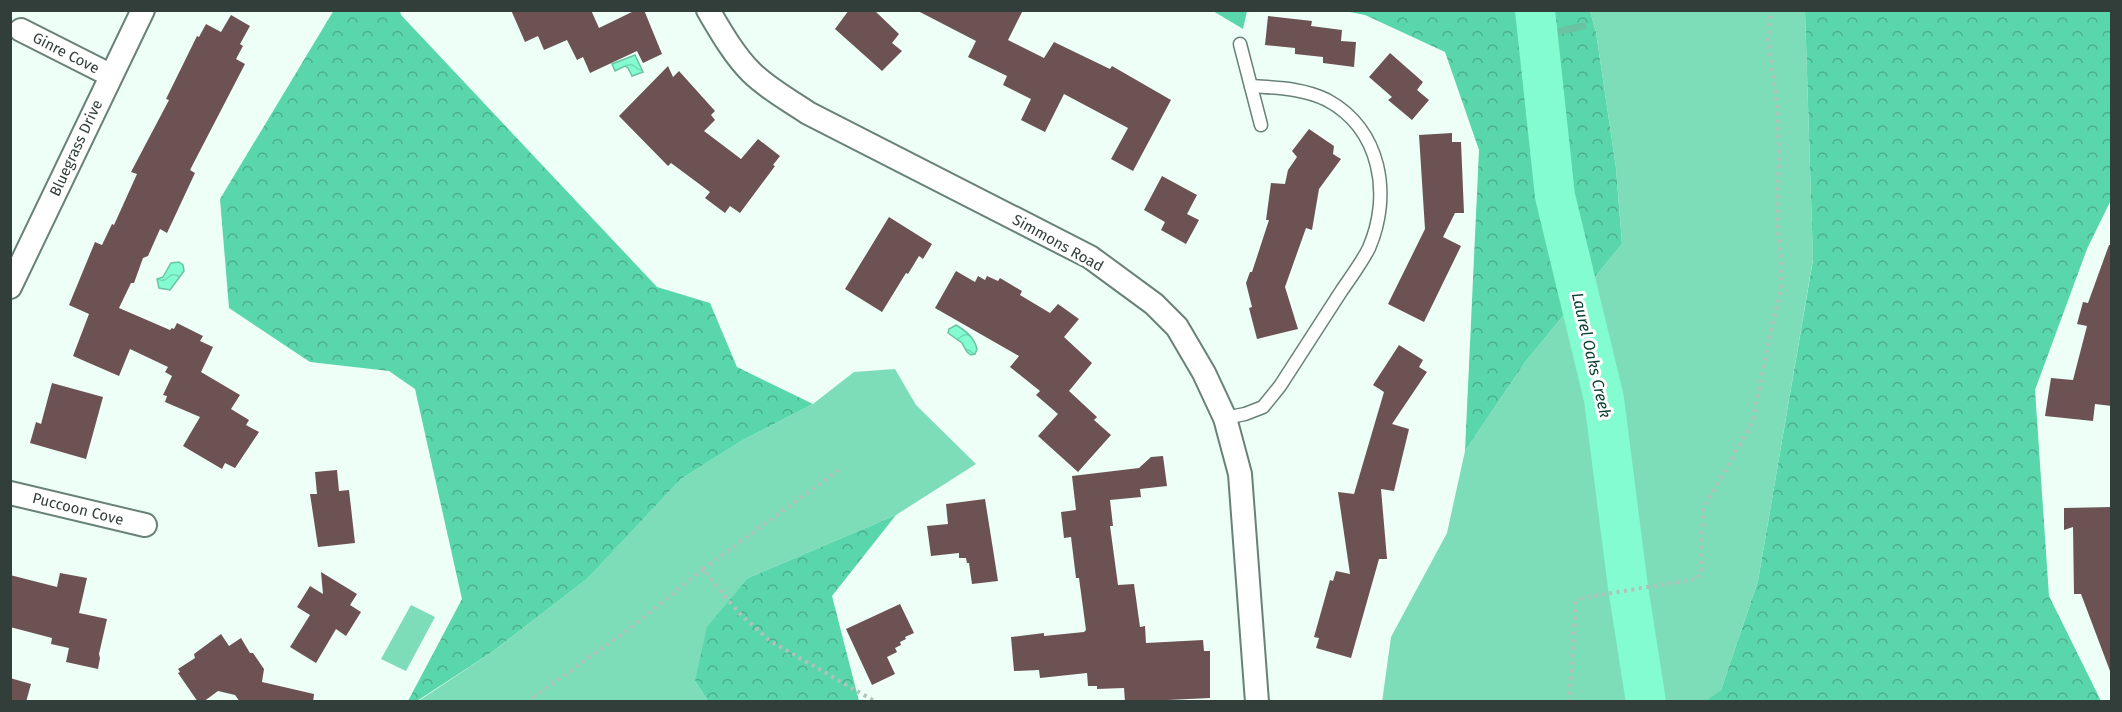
<svg xmlns="http://www.w3.org/2000/svg" width="2122" height="712" font-family="'Fira Sans',sans-serif">
	<style>
		.grass { fill: #7dddb9 }
		.forest { fill: url(#forest-crowns) }
		.water { fill: url(#water-waves); stroke: #6ac3a3; stroke-width: 1.5 }
		.lines { fill: none; stroke-linecap: round; stroke-linejoin: round }
		.stream { stroke: #6ac3a3; stroke-width: 7 }
		.river { stroke: #82fcd0; stroke-width: 40 }
		.building { fill: #6c5253 }
		.service-casing { stroke: #688277; stroke-width: 15 }
		.minor-casing { stroke: #688277; stroke-width: 26 }
		.path { stroke: #b2c2bb; stroke-width: 4; stroke-dasharray: 3 4.5; stroke-linecap: butt }
		.service { stroke: #fff; stroke-width: 12 }
		.minor { stroke: #fff; stroke-width: 22 }
		.labels { text-anchor: middle; stroke-width: 6; stroke-linejoin: round; paint-order: stroke }
		.street-label { font-size: 15px; fill: #323e39; stroke: #fff }
		.water-label { font-size: 16px; font-style: italic; fill: #094130; stroke: #fff }
	</style>
	<defs>
		<pattern id="forest-crowns" width="20" height="18" patternUnits="userSpaceOnUse" patternTransform="scale(1.5)"><rect width="20" height="18" fill="#5ad6ac"/><path d="M2 6a3 3 0 1 1 6 0M12 15a3 3 0 1 1 6 0" fill="none" stroke="#4baf8d"/></pattern>
		<pattern id="water-waves" width="16" height="10" patternUnits="userSpaceOnUse" patternTransform="scale(1.5)"><rect width="16" height="10" fill="#82fcd0"/><path d="M0 5q4-4 8 0t8 0" fill="none" stroke="#71d9b3"/></pattern>
	</defs>
	<rect width="100%" height="100%" fill="#edfff7"/>
	<g class="grass">
		<path d="M 1590,11 L 1805,11 L 1813,259 L 1758,581 L 1721,690 L 1706,702 L 1382,702 L 1391,637 L 1447,533 L 1465,451 L 1526,361 L 1622,244 L 1616,168 L 1596,32 Z"/>
		<path d="M 895,369 L 916,405 L 976,464 L 896,515 L 748,578 L 695,681 L 708,701 L 417,702 L 492,652 L 588,578 L 681,479 L 743,440 L 813,404 L 854,372 Z"/>
		<path d="M 411,605 L 435,617 L 406,671 L 381,659 Z"/>
	</g>
	<g class="forest">
		<path d="M 334,10 L 400,11 L 401,15 L 657,287 L 710,303 L 737,367 L 813,404 L 743,440 L 681,479 L 588,578 L 492,652 L 417,701 L 408,701 L 462,599 L 415,389 L 389,371 L 310,362 L 229,308 L 220,199 Z"/>
		<path d="M 1213,11 L 1247,11 L 1243,29 Z"/>
		<path d="M 1345,11 L 1590,11 L 1596,32 L 1616,168 L 1622,244 L 1526,361 L 1465,451 L 1479,150 L 1445,52 L 1365,15 Z"/>
		<path d="M 1805,11 L 2111,11 L 2111,200 L 2087,249 L 2035,390 L 2049,596 L 2101,701 L 1706,701 L 1721,690 L 1758,581 L 1813,260 Z"/>
		<path d="M 896,515 L 832,596 L 859,701 L 708,701 L 695,681 L 707,627 L 748,578 Z"/>
	</g>
	<g class="water">
		<path d="M 635,55 L 643,72 L 632,76 L 628,68 L 625,66 L 615,71 L 612,64 Z"/>
		<path d="M 179,262 L 183,265 L 184,271 L 170,290 L 159,288 L 157,279 L 163,277 L 171,263 Z"/>
		<path d="M 956,325 C 966,331 974,337 977,349 L 975,354 L 971,355 L 967,352 L 962,343 L 948,333 L 949,329 Z"/>
	</g>
	<g class="lines">
		<path class="stream" d="M 1539,36 L 1583,26"/>
		<path class="river" d="M 1535,10 L 1555,196 L 1604,399 L 1628,587 L 1646,702"/>
	</g>
	<g class="building">
		<path d="M 511,10 L 591,10 L 599,28 L 636,10 L 644,10 L 662,54 L 643,63 L 637,51 L 590,73 L 583,57 L 577,60 L 567,40 L 544,50 L 538,36 L 525,42 Z"/>
		<path d="M 849,10 L 874,10 L 899,34 L 892,43 L 902,51 L 882,71 L 835,29 Z"/>
		<path d="M 916,10 L 1023,10 L 1008,40 L 1044,58 L 1054,42 L 1110,69 L 1112,66 L 1171,100 L 1133,171 L 1111,159 L 1128,128 L 1064,94 L 1045,132 L 1021,120 L 1031,99 L 1003,85 L 1007,76 L 968,57 L 976,41 Z"/>
		<path d="M 231,15 L 250,26 L 240,44 L 243,46 L 236,59 L 245,64 L 190,170 L 195,173 L 167,233 L 160,229 L 148,256 L 143,258 L 134,283 L 131,283 L 119,308 L 170,330 L 172,328 L 174,329 L 177,323 L 203,336 L 200,341 L 213,347 L 201,372 L 240,395 L 231,409 L 249,420 L 246,425 L 259,432 L 235,468 L 225,463 L 222,469 L 183,446 L 200,417 L 165,402 L 167,396 L 163,395 L 172,376 L 165,372 L 168,367 L 130,349 L 119,376 L 73,356 L 89,314 L 69,305 L 95,242 L 102,245 L 112,224 L 114,225 L 137,174 L 131,172 L 169,100 L 166,99 L 197,36 L 199,37 L 206,24 L 221,32 Z"/>
		<path d="M 1268,16 L 1312,21 L 1311,26 L 1342,30 L 1341,41 L 1356,42 L 1354,67 L 1323,63 L 1323,57 L 1295,54 L 1295,48 L 1265,45 Z"/>
		<path d="M 1390,53 L 1423,82 L 1417,90 L 1429,100 L 1412,120 L 1388,100 L 1392,97 L 1369,77 Z"/>
		<path d="M 668,66 L 673,77 L 679,71 L 715,111 L 711,115 L 715,120 L 704,131 L 741,159 L 758,139 L 780,156 L 773,165 L 775,166 L 740,213 L 730,206 L 725,213 L 705,198 L 710,192 L 671,163 L 668,166 L 619,116 Z"/>
		<path d="M 1309,129 L 1334,146 L 1333,154 L 1341,159 L 1319,189 L 1312,230 L 1306,228 L 1285,287 L 1298,329 L 1257,339 L 1249,308 L 1252,307 L 1246,283 L 1250,272 L 1252,272 L 1269,220 L 1266,220 L 1271,183 L 1285,184 L 1288,170 L 1297,157 L 1292,151 Z"/>
		<path d="M 1452,133 L 1452,142 L 1461,142 L 1464,213 L 1455,213 L 1443,237 L 1461,246 L 1424,322 L 1388,304 L 1425,229 L 1419,135 Z"/>
		<path d="M 1162,176 L 1197,195 L 1187,214 L 1199,220 L 1186,244 L 1161,230 L 1165,222 L 1144,210 Z"/>
		<path d="M 889,217 L 932,244 L 923,259 L 919,256 L 908,274 L 906,273 L 882,312 L 845,289 Z"/>
		<path d="M 2109,245 L 2112,245 L 2112,406 L 2095,404 L 2093,421 L 2045,416 L 2051,378 L 2073,380 L 2087,326 L 2077,324 L 2083,302 L 2088,303 Z"/>
		<path d="M 956,271 L 975,282 L 978,276 L 985,280 L 987,276 L 998,281 L 1000,278 L 1022,291 L 1020,295 L 1050,313 L 1058,304 L 1079,319 L 1064,337 L 1092,363 L 1069,391 L 1097,417 L 1094,420 L 1111,435 L 1078,472 L 1038,436 L 1058,414 L 1036,395 L 1040,391 L 1010,367 L 1019,356 L 935,308 Z"/>
		<path d="M 1399,345 L 1423,360 L 1419,367 L 1427,372 L 1392,424 L 1409,429 L 1394,491 L 1381,489 L 1387,559 L 1379,559 L 1351,658 L 1316,648 L 1319,638 L 1314,637 L 1330,580 L 1333,581 L 1336,571 L 1350,574 L 1338,492 L 1354,494 L 1384,392 L 1373,385 Z"/>
		<path d="M 52,383 L 103,397 L 86,459 L 30,443 L 36,422 L 41,424 Z"/>
		<path d="M 1163,456 L 1167,486 L 1140,489 L 1141,497 L 1110,500 L 1113,526 L 1110,526 L 1118,585 L 1134,584 L 1140,627 L 1145,626 L 1146,643 L 1203,640 L 1204,651 L 1210,651 L 1210,698 L 1125,702 L 1124,688 L 1097,689 L 1097,686 L 1088,686 L 1087,673 L 1040,678 L 1039,670 L 1014,671 L 1011,637 L 1044,633 L 1044,636 L 1084,632 L 1086,630 L 1079,578 L 1076,578 L 1071,537 L 1064,538 L 1061,512 L 1076,510 L 1072,476 L 1139,468 L 1151,457 Z"/>
		<path d="M 337,470 L 339,491 L 349,490 L 355,543 L 318,547 L 310,494 L 317,494 L 315,472 Z"/>
		<path d="M 985,499 L 998,581 L 972,584 L 969,563 L 967,563 L 966,558 L 959,558 L 959,553 L 931,556 L 927,526 L 948,524 L 946,504 Z"/>
		<path d="M 2112,507 L 2112,671 L 2110,671 L 2081,594 L 2074,594 L 2073,527 L 2064,530 L 2064,508 Z"/>
		<path d="M 321,572 L 357,594 L 350,605 L 361,612 L 346,636 L 336,629 L 316,663 L 290,647 L 310,615 L 297,607 L 310,586 L 323,594 Z"/>
		<path d="M 60,573 L 87,578 L 79,613 L 107,619 L 99,654 L 100,658 L 98,669 L 66,662 L 69,648 L 51,644 L 52,638 L 10,627 L 10,575 L 57,587 Z"/>
		<path d="M 900,604 L 914,633 L 905,637 L 906,639 L 900,642 L 901,645 L 895,648 L 897,652 L 887,657 L 895,674 L 872,685 L 846,629 Z"/>
		<path d="M 221,634 L 229,646 L 241,638 L 250,653 L 253,653 L 264,669 L 262,682 L 314,694 L 313,702 L 240,702 L 235,695 L 218,691 L 203,702 L 198,702 L 178,673 L 180,672 L 178,669 L 195,658 L 194,654 Z"/>
		<path d="M 10,678 L 31,684 L 26,702 L 10,702 Z"/>
	</g>
	<g class="lines">
		<g class="service-casing">
			<g id="service">
				<path d="M 1240,44 L 1261,125"/>
				<path d="M 1225,418 L 1245,414 L 1263,407 L 1280,386 C 1301,354 1321,322 1342,290 C 1351,277 1362,262 1369,248 C 1392,195 1381,129 1327,100 C 1303,88 1277,88 1251,86"/>
			</g>
		</g>
		<g class="minor-casing">
			<g id="minor">
				<path d="M 708,10 C 721,32 734,55 751,72 C 768,89 789,100 808,113 L 1090,257 L 1154,304 L 1177,327 L 1204,373 L 1225,418 L 1240,474 L 1257,702"/>
				<path d="M 21,30 L 110,75"/>
				<path d="M 10,287 L 143,10"/>
				<path d="M 10,493 L 145,525"/>
			</g>
		</g>
		<g class="path">
			<path d="M 703,569 L 841,468"/>
			<path d="M 527,702 L 630,628 L 703,569 L 739,613 L 770,641 L 876,702"/>
			<path d="M 1569,702 L 1576,602 L 1582,598 L 1696,579 L 1701,573 L 1703,509 L 1752,423 L 1771,329 L 1781,291 L 1782,267 L 1777,221 L 1779,155 L 1777,104 L 1768,40 L 1771,10"/>
		</g>
		<use href="#service" class="service"/>
		<use href="#minor" class="minor"/>
	</g>
	<g class="labels">
		<g class="street-label">
			<text transform="translate(66 53) rotate(27)" y="5">Ginre Cove</text>
			<text transform="translate(76 148) rotate(-65)" y="5">Bluegrass Drive</text>
			<text transform="translate(1058 243) rotate(29)" y="5">Simmons Road</text>
			<text transform="translate(78 509) rotate(14)" y="5">Puccoon Cove</text>
		</g>
		<g class="water-label">
			<text transform="translate(1592 355) rotate(77)" y="6">Laurel Oaks Creek</text>
		</g>
	</g>
	<rect width="2122" height="712" fill="none" stroke="#323e39" stroke-width="24"/>
</svg>
